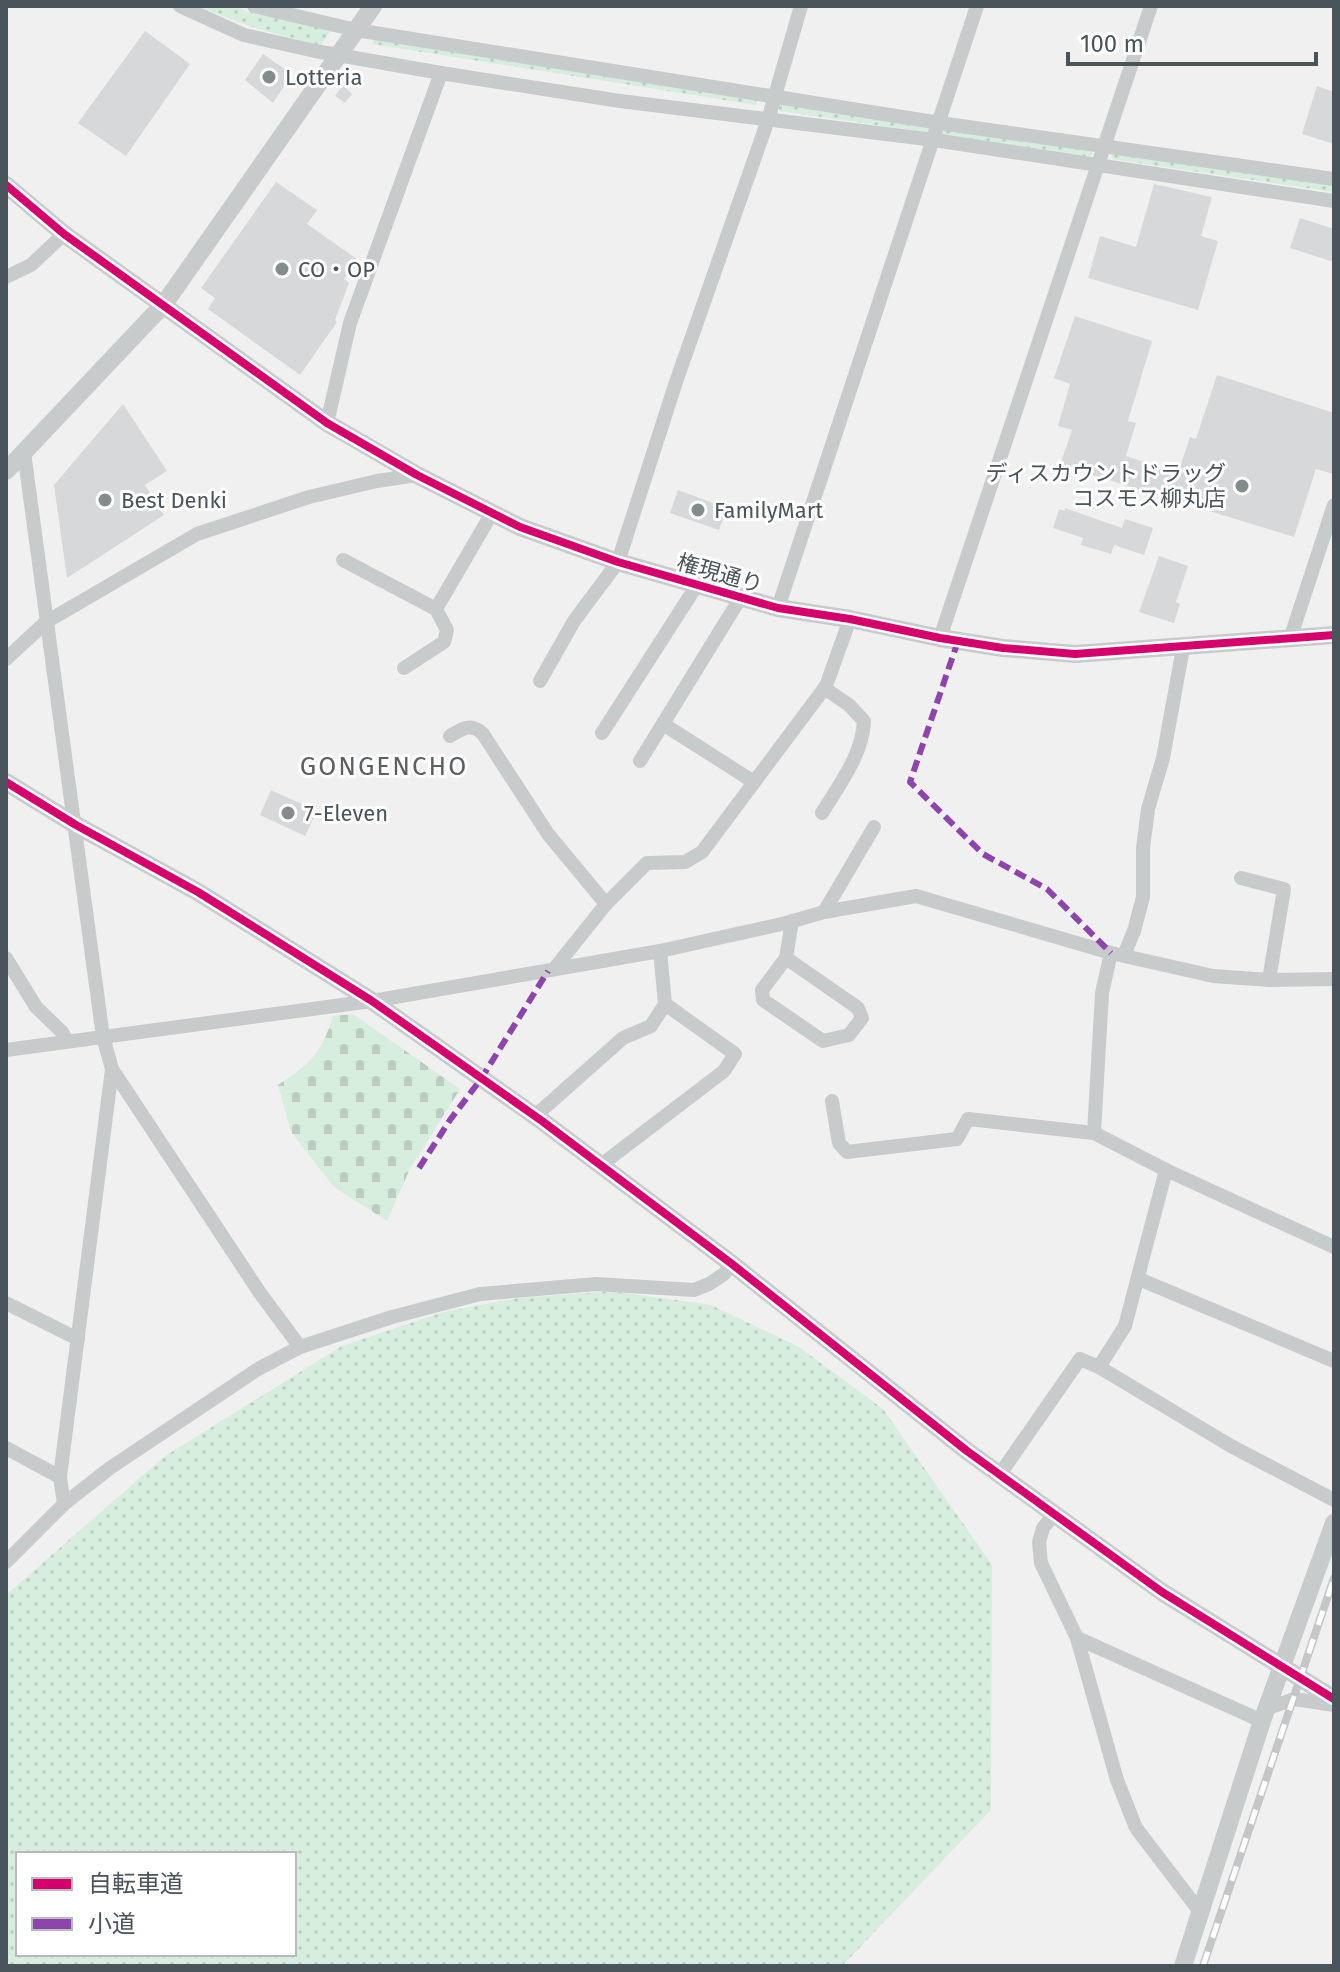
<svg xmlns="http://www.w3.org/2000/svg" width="1340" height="1972" font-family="'Fira Sans','Noto Sans JP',sans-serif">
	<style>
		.cemetery { fill: url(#cemetery-stones) }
		.park { fill: url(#park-dots); fill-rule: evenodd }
		.building { fill: #d7d8d9 }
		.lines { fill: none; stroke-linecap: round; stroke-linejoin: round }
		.minor { stroke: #c8cbcc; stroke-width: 14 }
		.tertiary { stroke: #c8cbcc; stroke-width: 18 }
		.rail-casing { stroke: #c4c6c7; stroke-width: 8 }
		.rail { stroke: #fff; stroke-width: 5; stroke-dasharray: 15; stroke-linecap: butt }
		.quiet { stroke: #8e44ad; stroke-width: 6; stroke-dasharray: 12 6; stroke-linecap: butt }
		.cycleway-casing { stroke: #fff; stroke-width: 13 }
		.cycleway { stroke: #d6006c; stroke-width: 8 }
		.poi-dot { fill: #848b8f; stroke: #fff; stroke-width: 3 }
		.labels { text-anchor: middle; stroke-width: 6; stroke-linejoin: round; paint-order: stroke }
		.poi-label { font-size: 22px; fill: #49545b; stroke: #fff; text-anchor: start }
		.street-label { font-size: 22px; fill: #49545b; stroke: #fff }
		.quarter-label { font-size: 26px; letter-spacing: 2px; fill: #5c6063; stroke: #fff }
	</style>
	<defs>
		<pattern id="cemetery-stones" width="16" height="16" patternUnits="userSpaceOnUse" patternTransform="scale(2)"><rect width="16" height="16" fill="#d7eddd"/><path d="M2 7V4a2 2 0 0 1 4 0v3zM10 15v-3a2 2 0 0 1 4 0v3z" fill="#bacdc0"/></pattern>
		<pattern id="park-dots" width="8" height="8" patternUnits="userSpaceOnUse" patternTransform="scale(2)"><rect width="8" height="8" fill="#d7eddd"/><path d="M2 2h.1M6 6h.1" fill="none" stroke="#bacdc0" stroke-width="1.8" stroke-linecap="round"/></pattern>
	</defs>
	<rect width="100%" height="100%" fill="#f1f0f0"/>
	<path class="cemetery" d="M 353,1014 L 460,1089 L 410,1169 L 387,1221 L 334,1187 L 291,1132 L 278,1085 C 310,1064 322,1053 333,1016 Z"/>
	<g class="park">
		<path d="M 197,6 L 234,6 L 252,13 L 332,29 L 320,46 L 255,28 Z"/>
		<path d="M 374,39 L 757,99 L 756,105 L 372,44 Z"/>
		<path d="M 779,104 L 934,127 L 932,133 L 779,111 Z"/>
		<path d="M 941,128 L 1094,149 L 1090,158 L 940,134 Z"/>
		<path d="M 1114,151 L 1334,184 L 1334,192 L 1111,159 Z"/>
		<path d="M 611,1291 L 711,1305 L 799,1347 L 883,1409 L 992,1565 L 991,1810 L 842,1966 L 6,1966 L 6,1595 L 165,1456 L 342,1346 L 443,1312 L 518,1298 ZM 18,1854 L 294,1854 L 294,1954 L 18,1954 Z"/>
	</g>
	<g class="building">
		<path d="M 145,31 L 190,64 L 126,156 L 78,123 Z"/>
		<path d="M 263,54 L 292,74 L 273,103 L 245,80 Z"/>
		<path d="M 343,85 L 352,94 L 345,103 L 335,96 Z"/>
		<path d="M 1317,86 L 1334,92 L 1334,144 L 1302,134 Z"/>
		<path d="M 276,182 L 317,210 L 307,224 L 357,259 L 344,279 L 349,283 L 335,320 L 337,322 L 300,375 L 208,309 L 215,298 L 201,288 Z"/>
		<path d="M 1154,184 L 1212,197 L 1201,236 L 1218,241 L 1198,310 L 1088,278 L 1100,236 L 1136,247 Z"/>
		<path d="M 1300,218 L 1334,229 L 1334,262 L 1290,248 Z"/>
		<path d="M 1075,316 L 1152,341 L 1128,421 L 1136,423 L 1126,456 L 1178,473 L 1190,437 L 1196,439 L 1217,375 L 1334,413 L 1334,474 L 1316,469 L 1294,537 L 1060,465 L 1072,430 L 1058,426 L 1070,384 L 1054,378 Z"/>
		<path d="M 123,404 L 167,471 L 145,485 L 164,515 L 67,578 L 54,485 Z"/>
		<path d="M 678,490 L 727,508 L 719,530 L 670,513 Z"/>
		<path d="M 1065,508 L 1122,528 L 1125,519 L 1153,528 L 1144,555 L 1114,545 L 1111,554 L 1081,545 L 1083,538 L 1053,528 L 1059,509 L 1065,511 Z"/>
		<path d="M 1159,556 L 1188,566 L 1176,602 L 1180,604 L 1174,623 L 1139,612 Z"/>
		<path d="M 271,790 L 317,811 L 305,836 L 260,815 Z"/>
	</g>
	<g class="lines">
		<g class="minor">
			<path d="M 180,6 L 244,35 L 315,51 L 441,73 L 620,101 L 934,140 L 1334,201"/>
			<path d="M 254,6 L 356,30 L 940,123 L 1334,179"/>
			<path d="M 6,277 L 31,265 L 64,234"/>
			<path d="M 327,423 L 350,323 L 441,73"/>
			<path d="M 24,452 L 103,1037 L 112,1069 L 60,1477 L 64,1504"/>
			<path d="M 343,560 L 436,609 L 447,630 L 444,642 L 404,668"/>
			<path d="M 778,608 L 977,6"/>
			<path d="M 436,609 L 492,513"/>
			<path d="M 940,638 L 1151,6"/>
			<path d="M 1290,639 L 1334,505"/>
			<path d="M 6,659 L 46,622 L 197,534 L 309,497 L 377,481 L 417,475"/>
			<path d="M 540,681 L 574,621 L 618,562 L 676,382 L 768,120 L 801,6"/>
			<path d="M 663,724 L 754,782"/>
			<path d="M 602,733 L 697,585"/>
			<path d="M 450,736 C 462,729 471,722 483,734 L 548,834 L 606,904"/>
			<path d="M 640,761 L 741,597"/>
			<path d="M 822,813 C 839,785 863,754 864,721 L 849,705 L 824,688"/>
			<path d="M 1241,878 L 1284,889 L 1269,980"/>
			<path d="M 824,912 L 874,827"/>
			<path d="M 1124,955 L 1134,931 L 1143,897 L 1143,848 L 1148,809 L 1163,758 L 1183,648"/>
			<path d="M 6,958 L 36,1007 L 62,1032 L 67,1041"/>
			<path d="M 786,958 L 858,1008 L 862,1018 L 849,1035 L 823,1041 L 763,1000 L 762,990 L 786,958 L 792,921"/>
			<path d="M 554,969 L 606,904 L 647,863 L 685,862 L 702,852 L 826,686 L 850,619"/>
			<path d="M 6,1050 L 372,1001 L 660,951 L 786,923 L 824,912 L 916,896 L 1111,953 L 1213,976 L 1269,980 L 1334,979"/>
			<path d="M 112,1069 L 260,1293 L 300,1347"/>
			<path d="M 832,1101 L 839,1143 L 847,1152 L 957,1139 L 968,1119 L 1094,1133 L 1166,1170 L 1334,1247"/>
			<path d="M 535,1116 L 623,1038 L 651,1026 L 665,1004"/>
			<path d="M 1094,1133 L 1102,993 L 1111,953"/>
			<path d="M 601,1165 L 724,1071 L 735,1054 L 665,1004 L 660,951"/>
			<path d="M 1139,1279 L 1334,1361"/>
			<path d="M 6,1303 L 78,1339"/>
			<path d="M 1099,1367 L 1125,1326 L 1166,1170"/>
			<path d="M 6,1448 L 60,1477"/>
			<path d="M 1000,1474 L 1080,1359 L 1099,1367 L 1231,1446 L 1334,1500"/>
			<path d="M 1055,1513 L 1043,1528 L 1039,1542 L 1041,1563 L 1077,1638 L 1117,1780 L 1136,1828 L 1201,1913"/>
			<path d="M 6,1562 L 64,1504 L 110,1468 L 258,1369 L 300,1347 L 392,1317 L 480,1294 L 596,1284 L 694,1290 L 709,1284 L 724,1274 L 732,1264"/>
			<path d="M 1077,1638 L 1262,1721"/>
			<path d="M 1267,1708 L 1295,1699 L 1334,1705"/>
		</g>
		<g class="tertiary">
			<path d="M 6,185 L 64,234 L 327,423 L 417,475 L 520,527 L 618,562 L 778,608 L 850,619 L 940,638 L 1003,648 L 1075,654 L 1334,635"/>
			<path d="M 6,471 L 164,304 L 373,6"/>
			<path d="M 6,782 L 76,825 L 198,892 L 372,1001 L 542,1121 L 732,1264 L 967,1451 L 1162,1592 L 1334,1699"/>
			<path d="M 1183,1966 L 1262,1721 L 1334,1523"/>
		</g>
		<g class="rail-casing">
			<path id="rail" d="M 1203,1966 L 1334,1578"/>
		</g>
		<use href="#rail" class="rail"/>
		<g class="quiet">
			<path d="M 958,641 L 910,782 L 983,854 L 1047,889 L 1111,953"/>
			<path d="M 419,1168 L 450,1120 L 481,1079 L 548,971"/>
		</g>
		<g class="cycleway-casing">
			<g id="cycleway">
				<path d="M 6,185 L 64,234 L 327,423 L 417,475 L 520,527 L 618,562 L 778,608 L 850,619 L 940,638 L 1003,648 L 1075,654 L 1334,635"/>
				<path d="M 6,782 L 76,825 L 198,892 L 372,1001 L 542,1121 L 732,1264 L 967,1451 L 1162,1592 L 1334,1699"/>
			</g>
		</g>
		<use href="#cycleway" class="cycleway"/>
	</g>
	<g class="poi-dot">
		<circle cx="269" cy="77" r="8"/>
		<circle cx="282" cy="269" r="8"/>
		<circle cx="1242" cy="486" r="8"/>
		<circle cx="105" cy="500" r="8"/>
		<circle cx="698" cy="510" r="8"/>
		<circle cx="288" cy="813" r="8"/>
	</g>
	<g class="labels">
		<g class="poi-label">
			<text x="285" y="85">Lotteria</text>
			<text x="298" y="277">CO・OP</text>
			<text x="1226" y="481" text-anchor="end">ディスカウントドラッグ<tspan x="1226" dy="25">コスモス柳丸店</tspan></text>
			<text x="121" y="508">Best Denki</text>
			<text x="714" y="518">FamilyMart</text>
			<text x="304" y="821">7-Eleven</text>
		</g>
		<g class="street-label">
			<text transform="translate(720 573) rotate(16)" y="8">権現通り</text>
		</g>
		<g class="quarter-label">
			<text x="384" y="775">GONGENCHO</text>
		</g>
	</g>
	<rect width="1340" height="1972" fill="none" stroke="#49545b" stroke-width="16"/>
	<rect x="16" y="1852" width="280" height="104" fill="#ffffff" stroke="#b6bbbd" stroke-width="2"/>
	<rect x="32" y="1878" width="40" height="12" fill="#d6006c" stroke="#b6bbbd" stroke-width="2"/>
	<text x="88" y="1892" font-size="24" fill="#49545b">自転車道</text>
	<rect x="32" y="1918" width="40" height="12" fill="#8e44ad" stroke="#b6bbbd" stroke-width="2"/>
	<text x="88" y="1932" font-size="24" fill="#49545b">小道</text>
	<path d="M1068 52v12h248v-12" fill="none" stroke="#49545b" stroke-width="4"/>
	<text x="1080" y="52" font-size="24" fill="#49545b" stroke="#ffffff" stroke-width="6" paint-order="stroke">100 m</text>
</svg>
